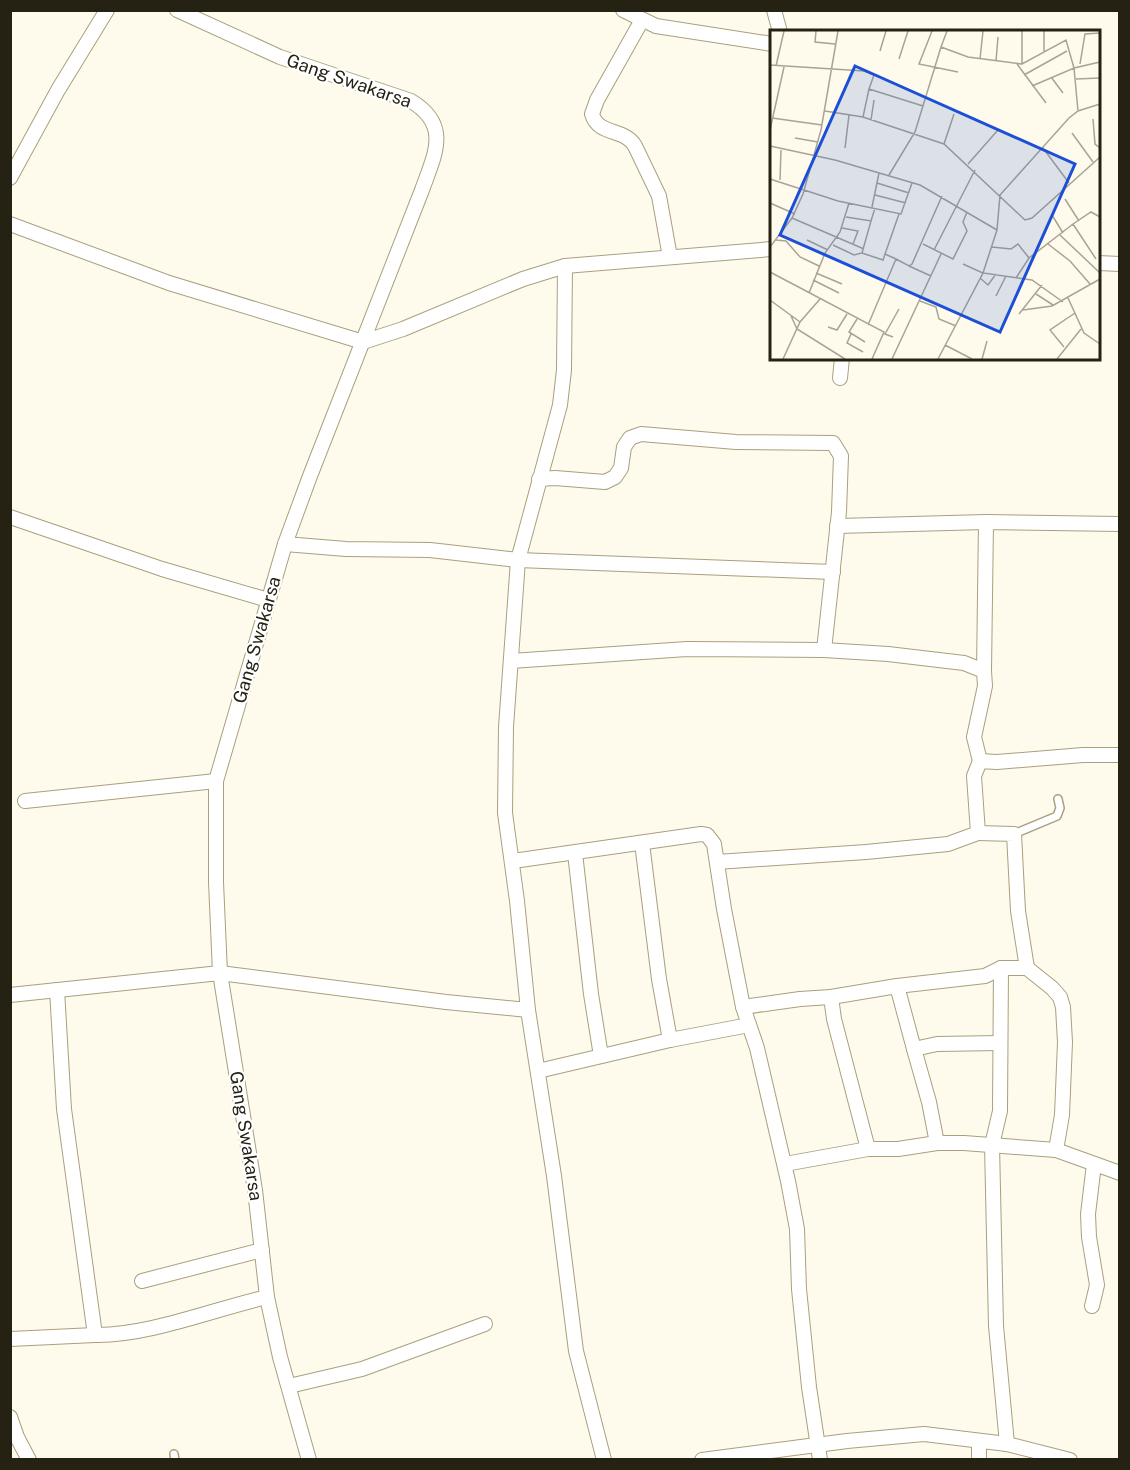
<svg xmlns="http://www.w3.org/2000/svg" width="1130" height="1470" font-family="'Public Sans',sans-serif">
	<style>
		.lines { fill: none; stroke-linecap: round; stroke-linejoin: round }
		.service-casing { stroke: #a8a07e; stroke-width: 10 }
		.minor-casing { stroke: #a8a07e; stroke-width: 16 }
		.service { stroke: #fff; stroke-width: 7 }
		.minor { stroke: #fff; stroke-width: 14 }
		.labels { text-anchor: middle; stroke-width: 4.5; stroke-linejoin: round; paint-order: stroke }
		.street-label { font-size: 18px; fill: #252214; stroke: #fff }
		.inset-road { fill: none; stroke: #a7a496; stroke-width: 1.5 }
		.view { fill: #1d4ed8; fill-opacity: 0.15; stroke: #1d4ed8; stroke-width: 3 }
		.inset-edge { fill: none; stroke: #252214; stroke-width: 3 }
	</style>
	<rect width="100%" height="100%" fill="#fefbec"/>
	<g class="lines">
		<g class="service-casing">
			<g id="service">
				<path d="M 1014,834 L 1057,816 L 1060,808 L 1058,799"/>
				<path d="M 174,1454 L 175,1460"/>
			</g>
		</g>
		<g class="minor-casing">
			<g id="minor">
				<path d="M 177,10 L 280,57 L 411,101 C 451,125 435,154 422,190 L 310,476 L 285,544 L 216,781 L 216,882 L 220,973 L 255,1190 L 267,1297 L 280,1357 L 309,1460"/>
				<path d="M 623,10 L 656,26 L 772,44"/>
				<path d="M 774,10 L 780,32"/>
				<path d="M 642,20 L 597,100 L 592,114 C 598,136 625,128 635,146 L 659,196 L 670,257"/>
				<path d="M 10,178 L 58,90 L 107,10"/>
				<path d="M 10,224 L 169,283 L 363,342 L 403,329 L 523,279 L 565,266 L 772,249"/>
				<path d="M 1098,263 L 1120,264"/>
				<path d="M 565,266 L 564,370 L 560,405 L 518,560 L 506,727 L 505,813 L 517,901 L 528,1010 L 554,1176 L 576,1351 L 604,1460"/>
				<path d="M 840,378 L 842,358"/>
				<path d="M 539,479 L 555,478 L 605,482 L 615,477 L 621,468 L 624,447 L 630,438 L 641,434 L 736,442 L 833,443 L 841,456 L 839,512 L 824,650"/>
				<path d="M 10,517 L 162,569 L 268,600"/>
				<path d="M 837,526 L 986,522 L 1120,524"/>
				<path d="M 285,544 L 346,549 L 430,550 L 518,560 L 833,572"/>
				<path d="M 511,661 L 687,649 L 824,650 L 888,654 L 964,663 L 984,671 L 985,686 L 974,737 L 980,761"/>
				<path d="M 984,671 L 986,522"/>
				<path d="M 25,801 L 216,781"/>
				<path d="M 978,833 L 1014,834 L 1018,911 L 1027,968"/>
				<path d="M 642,843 L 659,979 L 670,1040"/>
				<path d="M 575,853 L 591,994 L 601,1056"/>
				<path d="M 513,861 L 701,834 L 707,835 L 714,844 L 724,909 L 743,1007 L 757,1048 L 788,1181 L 797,1229 L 799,1289 L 809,1387 L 820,1460"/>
				<path d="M 717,862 L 866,852 L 948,844 L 978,833 L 974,776 L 980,761 L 997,762 L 1083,755 L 1120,755"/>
				<path d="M 1001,968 L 1000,1111 L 992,1145 L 996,1326 L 1007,1444"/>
				<path d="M 897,986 L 914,1049"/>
				<path d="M 57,990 L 64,1109 L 95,1335 C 148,1336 214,1309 267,1297"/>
				<path d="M 10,995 L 220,973 L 446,1002 L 528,1010"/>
				<path d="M 831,997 L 897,986 L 985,976 L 1001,968 L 1027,968 L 1052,988 L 1060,997 L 1063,1007 L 1065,1042 L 1062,1115 L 1056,1150"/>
				<path d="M 743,1007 L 800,999 L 831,997 L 834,1019 L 868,1149"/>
				<path d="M 538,1071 L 670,1040 L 749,1025"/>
				<path d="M 937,1143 L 929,1102 L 914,1049 L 937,1044 L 1000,1043"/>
				<path d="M 785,1164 L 868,1149 L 898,1149 L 937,1143 L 964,1143 L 1056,1150 L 1120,1173"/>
				<path d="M 142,1281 L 262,1250"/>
				<path d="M 1092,1306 L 1097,1285 L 1089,1237 L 1088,1214 L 1094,1164"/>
				<path d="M 10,1339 L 95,1335"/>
				<path d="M 289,1386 L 362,1369 L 485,1324"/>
				<path d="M 10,1417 L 17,1437 L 29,1460"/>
				<path d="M 702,1460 L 847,1441 L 924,1434 L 1007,1444 L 1070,1460"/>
				<path d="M 979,1460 L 979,1441"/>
			</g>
		</g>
		<use href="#service" class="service"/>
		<use href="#minor" class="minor"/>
	</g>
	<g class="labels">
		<g class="street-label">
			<text transform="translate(349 81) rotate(19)" y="6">Gang Swakarsa</text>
			<text transform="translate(257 640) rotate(-74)" y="6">Gang Swakarsa</text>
			<text transform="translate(246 1136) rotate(81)" y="6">Gang Swakarsa</text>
		</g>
	</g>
	<g transform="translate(770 30)">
		<rect width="330" height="330" fill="#fefbec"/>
		<path class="inset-road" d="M 46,1 L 45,12 L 65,14M 162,1 L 149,34 L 188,42M 177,1 L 171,17 L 198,27 L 252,34M 252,1 L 252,34 L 296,10 L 304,38 L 330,32M 274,1 L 274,21M 110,21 L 116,1M 129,29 L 138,1M 210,29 L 213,1M 226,31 L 228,7M 247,34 L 276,73M 310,34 L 315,4 L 330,3M 0,35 L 94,41 L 104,45 L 99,59M 6,36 L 14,1M 254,45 L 297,21M 281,47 L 293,63M 306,49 L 330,48M 262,56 L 304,38 L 308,81M 55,81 L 93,87 L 174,114 L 255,190 L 262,188 L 330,127M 93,87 L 99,59 L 153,76M 2,88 L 52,95M 323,89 L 325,114 L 330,118M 101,90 L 104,70M 0,100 L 14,37M 302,103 L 323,132M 25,108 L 48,112M 174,114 L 184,84M 0,116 L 65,130 L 150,155 L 227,200M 75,118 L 79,85M 273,118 L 299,153M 198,134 L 228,100M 119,145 L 145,102 L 171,17M 0,149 L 68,171 L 131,184 L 142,153M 10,150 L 11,120M 107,153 L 139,163M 105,165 L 136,173M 295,169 L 309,191M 0,173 L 25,184M 102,177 L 109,143M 282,185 L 293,203M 76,187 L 101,191 L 105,178M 22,188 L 94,219M 303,194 L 326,229M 72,198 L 88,201 L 83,214M 290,205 L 330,243M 6,210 L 16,211 L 30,227 L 49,236M 37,210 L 58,220M 153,214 L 183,229 L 197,201 L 193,192 L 197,182M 278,214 L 300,231 L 320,254M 63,215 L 84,225 L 92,223 L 101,191M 0,217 L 22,188 L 33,164 L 51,100 L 68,1M 222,217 L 241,219 L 248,214 L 259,228M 164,220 L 205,140M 92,223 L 113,230 L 115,224M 126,229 L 139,236 L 142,234 L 172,166M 139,236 L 161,246M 0,242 L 114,302 L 102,329M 46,243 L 72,254M 210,248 L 218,255 L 226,244M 246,248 L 259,228 L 303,194 L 321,182 L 330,187M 43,250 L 69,263M 39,263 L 55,223 L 70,202 L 79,173M 266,264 L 283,275M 226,266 L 236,246M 298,268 L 314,303 L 330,314M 0,270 L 30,292M 150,271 L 166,277 L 169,289 L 186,296M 293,272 L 262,250 L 213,243 L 227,200 L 230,165 L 299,88 L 308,81 L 330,74M 253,280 L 282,276 L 330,249M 249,284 L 272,255M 21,286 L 27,299 L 75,329M 87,289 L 79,302 L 95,312M 98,295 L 126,229 L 115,224 L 129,184M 58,297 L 67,300 L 77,284M 81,304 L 77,313 L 93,322M 123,307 L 115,304 L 129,279M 175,315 L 202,329M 294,317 L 280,300 L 305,283M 13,329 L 30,292 L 50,269M 122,329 L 171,224M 168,329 L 213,243 L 193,234M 212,329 L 217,311M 287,329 L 311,299"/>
		<path class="view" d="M 85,36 L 305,134 L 230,302 L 10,205 Z"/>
		<rect width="330" height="330" class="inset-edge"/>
	</g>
	<rect width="1130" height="1470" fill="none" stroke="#252214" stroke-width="24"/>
</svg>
